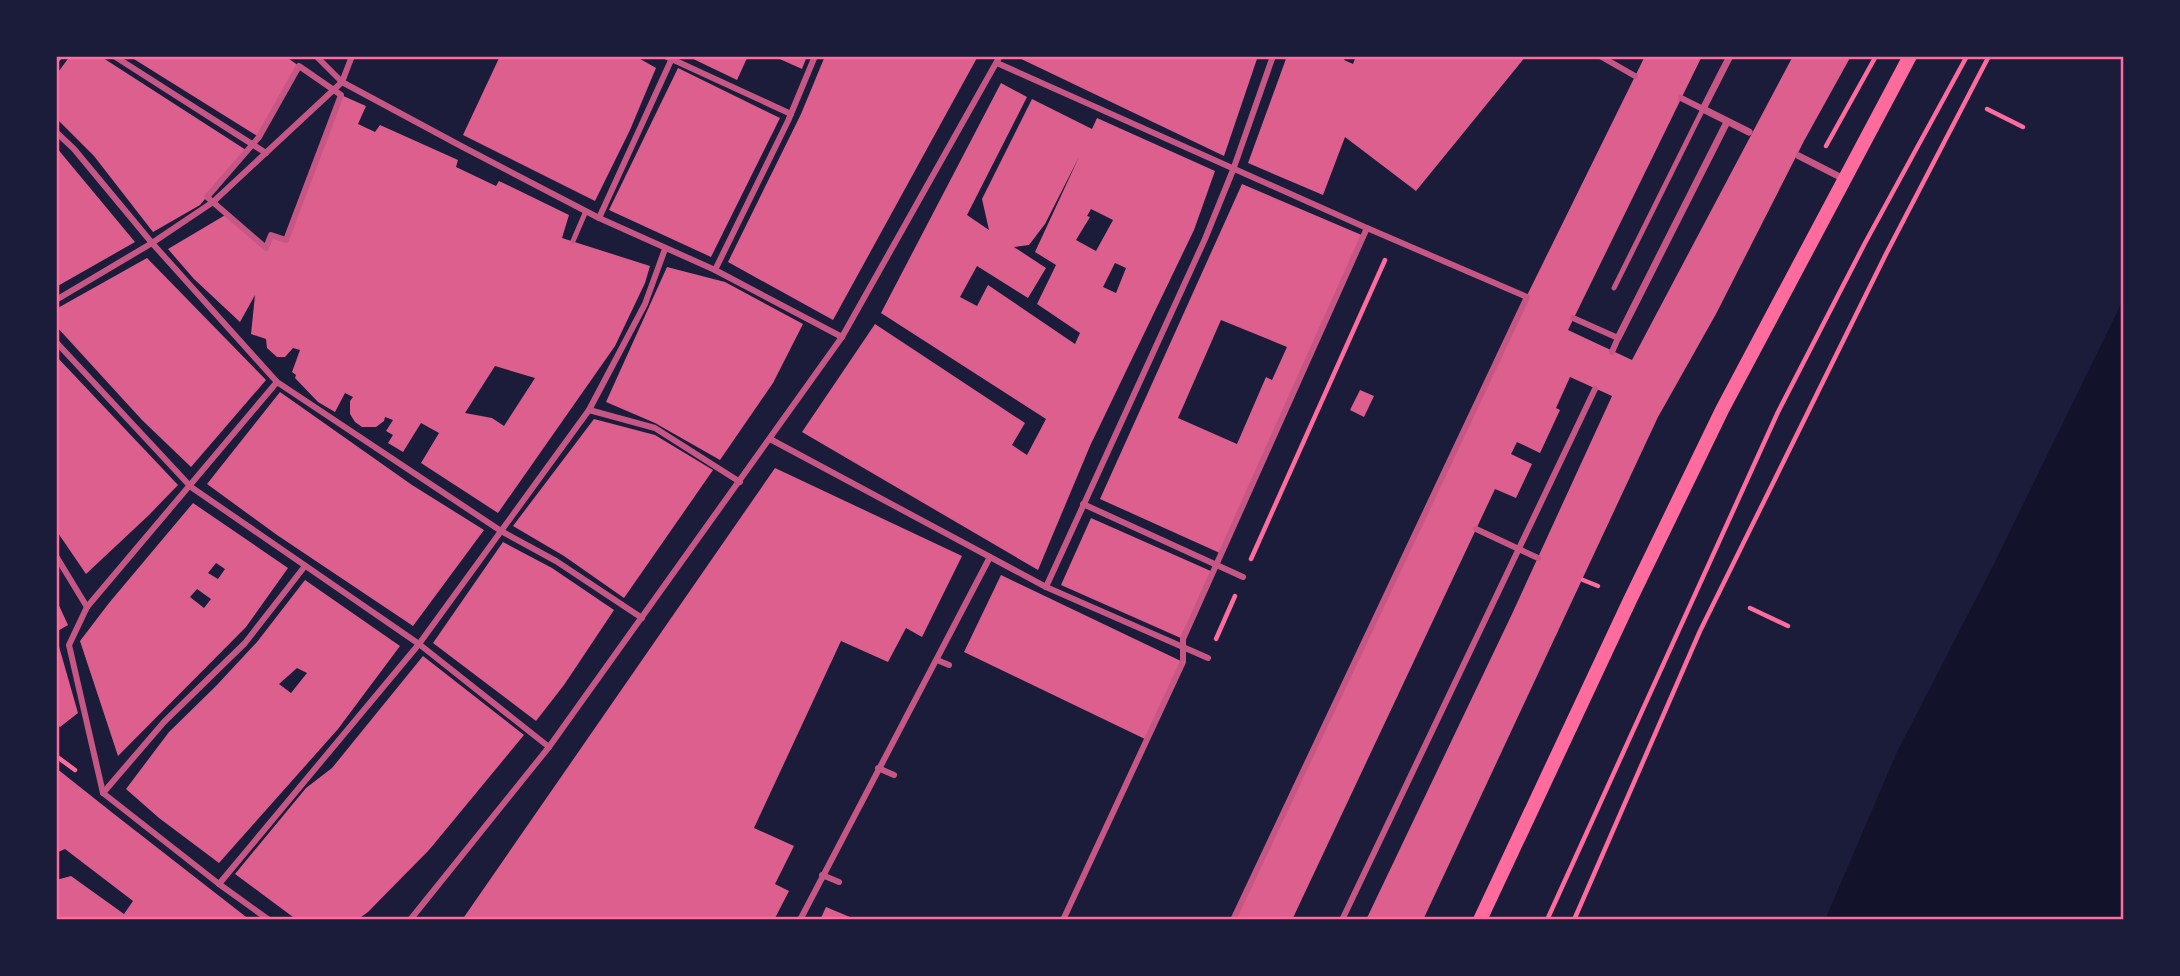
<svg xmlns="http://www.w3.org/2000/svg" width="2180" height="976" font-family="'Sofia Sans Condensed',sans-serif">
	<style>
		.water { fill: #12122b }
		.building { fill: #dd5f8e; fill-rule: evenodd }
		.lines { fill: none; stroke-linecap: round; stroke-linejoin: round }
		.path { stroke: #ff6b9d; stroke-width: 4.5 }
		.service { stroke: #c65784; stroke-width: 5 }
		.pedestrian { stroke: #c65784; stroke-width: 6 }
		.minor { stroke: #c65784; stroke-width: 7 }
		.secondary { stroke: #ff6b9d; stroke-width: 14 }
		.neatline { fill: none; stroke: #ff6b9d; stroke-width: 2.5 }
	</style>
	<rect width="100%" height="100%" fill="#1b1b3a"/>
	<path class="water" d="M 2124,298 L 2124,920 L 1825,920 L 1897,752 L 1994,564 Z"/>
	<g class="building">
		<path d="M 70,56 L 100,56 L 246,150 L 200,205 L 153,232 L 94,156 L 56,118 L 56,75 Z"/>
		<path d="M 129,56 L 285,56 L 299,66 L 259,137 Z"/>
		<path d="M 500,56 L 635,56 L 656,68 L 630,130 L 595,201 L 463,135 Z"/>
		<path d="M 687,56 L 748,56 L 737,80 Z"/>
		<path d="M 773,56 L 807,56 L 802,69 Z"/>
		<path d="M 825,56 L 978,56 L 833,320 L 728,262 L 801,114 Z"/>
		<path d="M 1015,56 L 1148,56 L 1155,58 L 1156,56 L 1258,56 L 1224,156 Z"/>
		<path d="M 1287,56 L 1346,56 L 1344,60 L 1353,64 L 1356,56 L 1526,56 L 1416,191 L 1345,137 L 1323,195 L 1248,163 Z"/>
		<path d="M 1645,56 L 1702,56 L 1568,330 L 1632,360 L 1793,56 L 1851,56 L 1804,141 L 1716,314 L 1658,417 L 1423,920 L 1366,920 L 1512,614 L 1612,396 L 1570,377 L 1556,408 L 1560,410 L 1540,453 L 1517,442 L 1511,454 L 1532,464 L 1516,498 L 1495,489 L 1292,920 L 1233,920 L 1511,328 Z"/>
		<path d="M 678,68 L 780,118 L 711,257 L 609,210 Z"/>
		<path d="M 1001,83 L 1027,97 L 967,215 L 989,230 L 982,199 L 1032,99 L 1092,129 L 1097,118 L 1215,171 L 1194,230 L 1090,446 L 1038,570 L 802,432 L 875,324 L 1025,423 L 1012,445 L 1027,455 L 1046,419 L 881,313 ZM 1079,157 L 1035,252 L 1056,265 L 1037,304 L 1080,333 L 1075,344 L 988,285 L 977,306 L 960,297 L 977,266 L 1028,298 L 1046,268 L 1014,247 L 1029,245 L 1045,224 ZM 1091,209 L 1113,220 L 1096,251 L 1076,240 L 1090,217 L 1087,216 ZM 1115,263 L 1126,268 L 1116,293 L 1103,287 Z"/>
		<path d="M 341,95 L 366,106 L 358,124 L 375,132 L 380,125 L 458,160 L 456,167 L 496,186 L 499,181 L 569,215 L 562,238 L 650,266 L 645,283 L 615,346 L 498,513 L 421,463 L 439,433 L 421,423 L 403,452 L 388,443 L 393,435 L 386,431 L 393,420 L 385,417 L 384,421 L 376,427 L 362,427 L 355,422 L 350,414 L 350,401 L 353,397 L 345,393 L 335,412 L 318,402 L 295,378 L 296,375 L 292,372 L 300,350 L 293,348 L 285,357 L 277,357 L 267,348 L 266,339 L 251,334 L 255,295 L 240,322 L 194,279 L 168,249 L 227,214 L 266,248 L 271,235 L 286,240 ZM 495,366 L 535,378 L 504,426 L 492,418 L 465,413 Z"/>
		<path d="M 56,147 L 135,242 L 56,287 Z"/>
		<path d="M 1242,184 L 1364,236 L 1222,554 L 1100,499 ZM 1221,320 L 1287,347 L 1272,380 L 1266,377 L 1237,444 L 1178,418 Z"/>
		<path d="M 147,258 L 266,380 L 191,467 L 142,420 L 56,326 L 56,309 Z"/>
		<path d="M 667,267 L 725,282 L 803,324 L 773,383 L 720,460 L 655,423 L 606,402 Z"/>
		<path d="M 56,356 L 178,485 L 149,515 L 86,574 L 56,530 Z"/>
		<path d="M 1360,390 L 1374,396 L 1364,417 L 1350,410 Z"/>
		<path d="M 280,392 L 412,485 L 484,530 L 413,626 L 277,535 L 207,484 Z"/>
		<path d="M 594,419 L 655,435 L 713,470 L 624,598 L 564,556 L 513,526 Z"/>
		<path d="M 775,468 L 962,556 L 922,637 L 906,628 L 888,662 L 841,641 L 754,828 L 794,846 L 775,884 L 789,891 L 774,920 L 462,920 Z"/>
		<path d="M 193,503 L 288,568 L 246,627 L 118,756 L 80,641 L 109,603 ZM 216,563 L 225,569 L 218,579 L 208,573 ZM 197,589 L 211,599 L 204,608 L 190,597 Z"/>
		<path d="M 1091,518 L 1213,572 L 1183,639 L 1061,585 Z"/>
		<path d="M 503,542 L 552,568 L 614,610 L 564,685 L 536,721 L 433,643 Z"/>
		<path d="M 1001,575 L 1183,662 L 1147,740 L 964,652 Z"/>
		<path d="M 305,580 L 400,646 L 338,729 L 219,863 L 159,818 L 126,789 L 169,732 L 216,686 L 257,642 ZM 297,668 L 307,673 L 291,693 L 279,684 Z"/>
		<path d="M 56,599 L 68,625 L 56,632 Z"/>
		<path d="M 56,636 L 78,713 L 60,727 L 56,724 Z"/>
		<path d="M 423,656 L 524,735 L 429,850 L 368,912 L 357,920 L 297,920 L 235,874 L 306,788 L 332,768 Z"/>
		<path d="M 56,768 L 114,814 L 250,920 L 56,920 L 56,880 L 71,876 L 124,914 L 133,901 L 65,849 L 56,853 Z"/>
		<path d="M 826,907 L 857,920 L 820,920 Z"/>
	</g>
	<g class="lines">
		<g class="path">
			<path d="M 1987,109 L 2023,127"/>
			<path d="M 1826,146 L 1876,56"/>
			<path d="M 1251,559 L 1385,260"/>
			<path d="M 1583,580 L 1598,586"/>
			<path d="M 1750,608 L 1788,626"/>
			<path d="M 1216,639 L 1235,596"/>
			<path d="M 56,756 L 75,770"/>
			<path d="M 1547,920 L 1778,412 L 1865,243 L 1967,56"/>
			<path d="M 1574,920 L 1700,631 L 1886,254 L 1989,56"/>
		</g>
		<g class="service">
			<path d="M 573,241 L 586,211"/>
			<path d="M 1614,288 L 1703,109"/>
		</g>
		<g class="pedestrian">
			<path d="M 114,56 L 266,153"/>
			<path d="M 316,56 L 342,82 L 461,146 L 599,218 L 715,270 L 842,337"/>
			<path d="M 665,56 L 791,114"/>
			<path d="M 1600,56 L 1635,76"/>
			<path d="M 56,61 L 60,56"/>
			<path d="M 997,63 L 1369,229"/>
			<path d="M 299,66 L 341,95 L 286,240 L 271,235 L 266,248 L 207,197 L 259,137 Z"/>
			<path d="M 1681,98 L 1703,109"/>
			<path d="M 56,132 L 74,149 L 152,243 L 277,382 L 501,531 L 556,561 L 642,618"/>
			<path d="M 599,218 L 673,56"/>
			<path d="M 715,270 L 788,121 L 815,56"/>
			<path d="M 56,300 L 152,243 L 213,202 L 342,82 L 352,56"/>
			<path d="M 1573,318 L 1618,338 L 1612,352"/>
			<path d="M 56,342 L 191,487 L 419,644 L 549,747"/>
			<path d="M 589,410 L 655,428 L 740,482"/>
			<path d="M 770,439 L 1046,587 L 1208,658"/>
			<path d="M 1083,504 L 1243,577"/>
			<path d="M 1476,529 L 1538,558"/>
			<path d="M 56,556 L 87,607"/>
			<path d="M 1046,587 L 1205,239 L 1233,170 L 1273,56"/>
			<path d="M 937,660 L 949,665"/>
			<path d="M 878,768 L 894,775"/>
			<path d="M 103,793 L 164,722 L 245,643 L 305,566"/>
			<path d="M 822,875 L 839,882"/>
			<path d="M 219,884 L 419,644 L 589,410 L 645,304 L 665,249"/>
			<path d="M 269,920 L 219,884 L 103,793 L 69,645 L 87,607 L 277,382"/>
			<path d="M 410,920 L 549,747 L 842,337 L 1000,56"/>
			<path d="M 800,920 L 990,557"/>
			<path d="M 1063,920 L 1183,662 L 1183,639 L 1367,228 L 1527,297 L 1233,920"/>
			<path d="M 1342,920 L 1595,389"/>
		</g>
		<g class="minor">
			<path d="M 1730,56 L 1703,109 L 1749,132"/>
			<path d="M 1799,156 L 1844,179"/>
			<path d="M 1618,338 L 1727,122"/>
		</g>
		<path class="secondary" d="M 1480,920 L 1630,600 L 1722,410 L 1910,56"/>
	</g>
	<rect width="2180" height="976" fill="none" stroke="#1b1b3a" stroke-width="116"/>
	<rect x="58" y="58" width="2064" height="860" class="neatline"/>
</svg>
